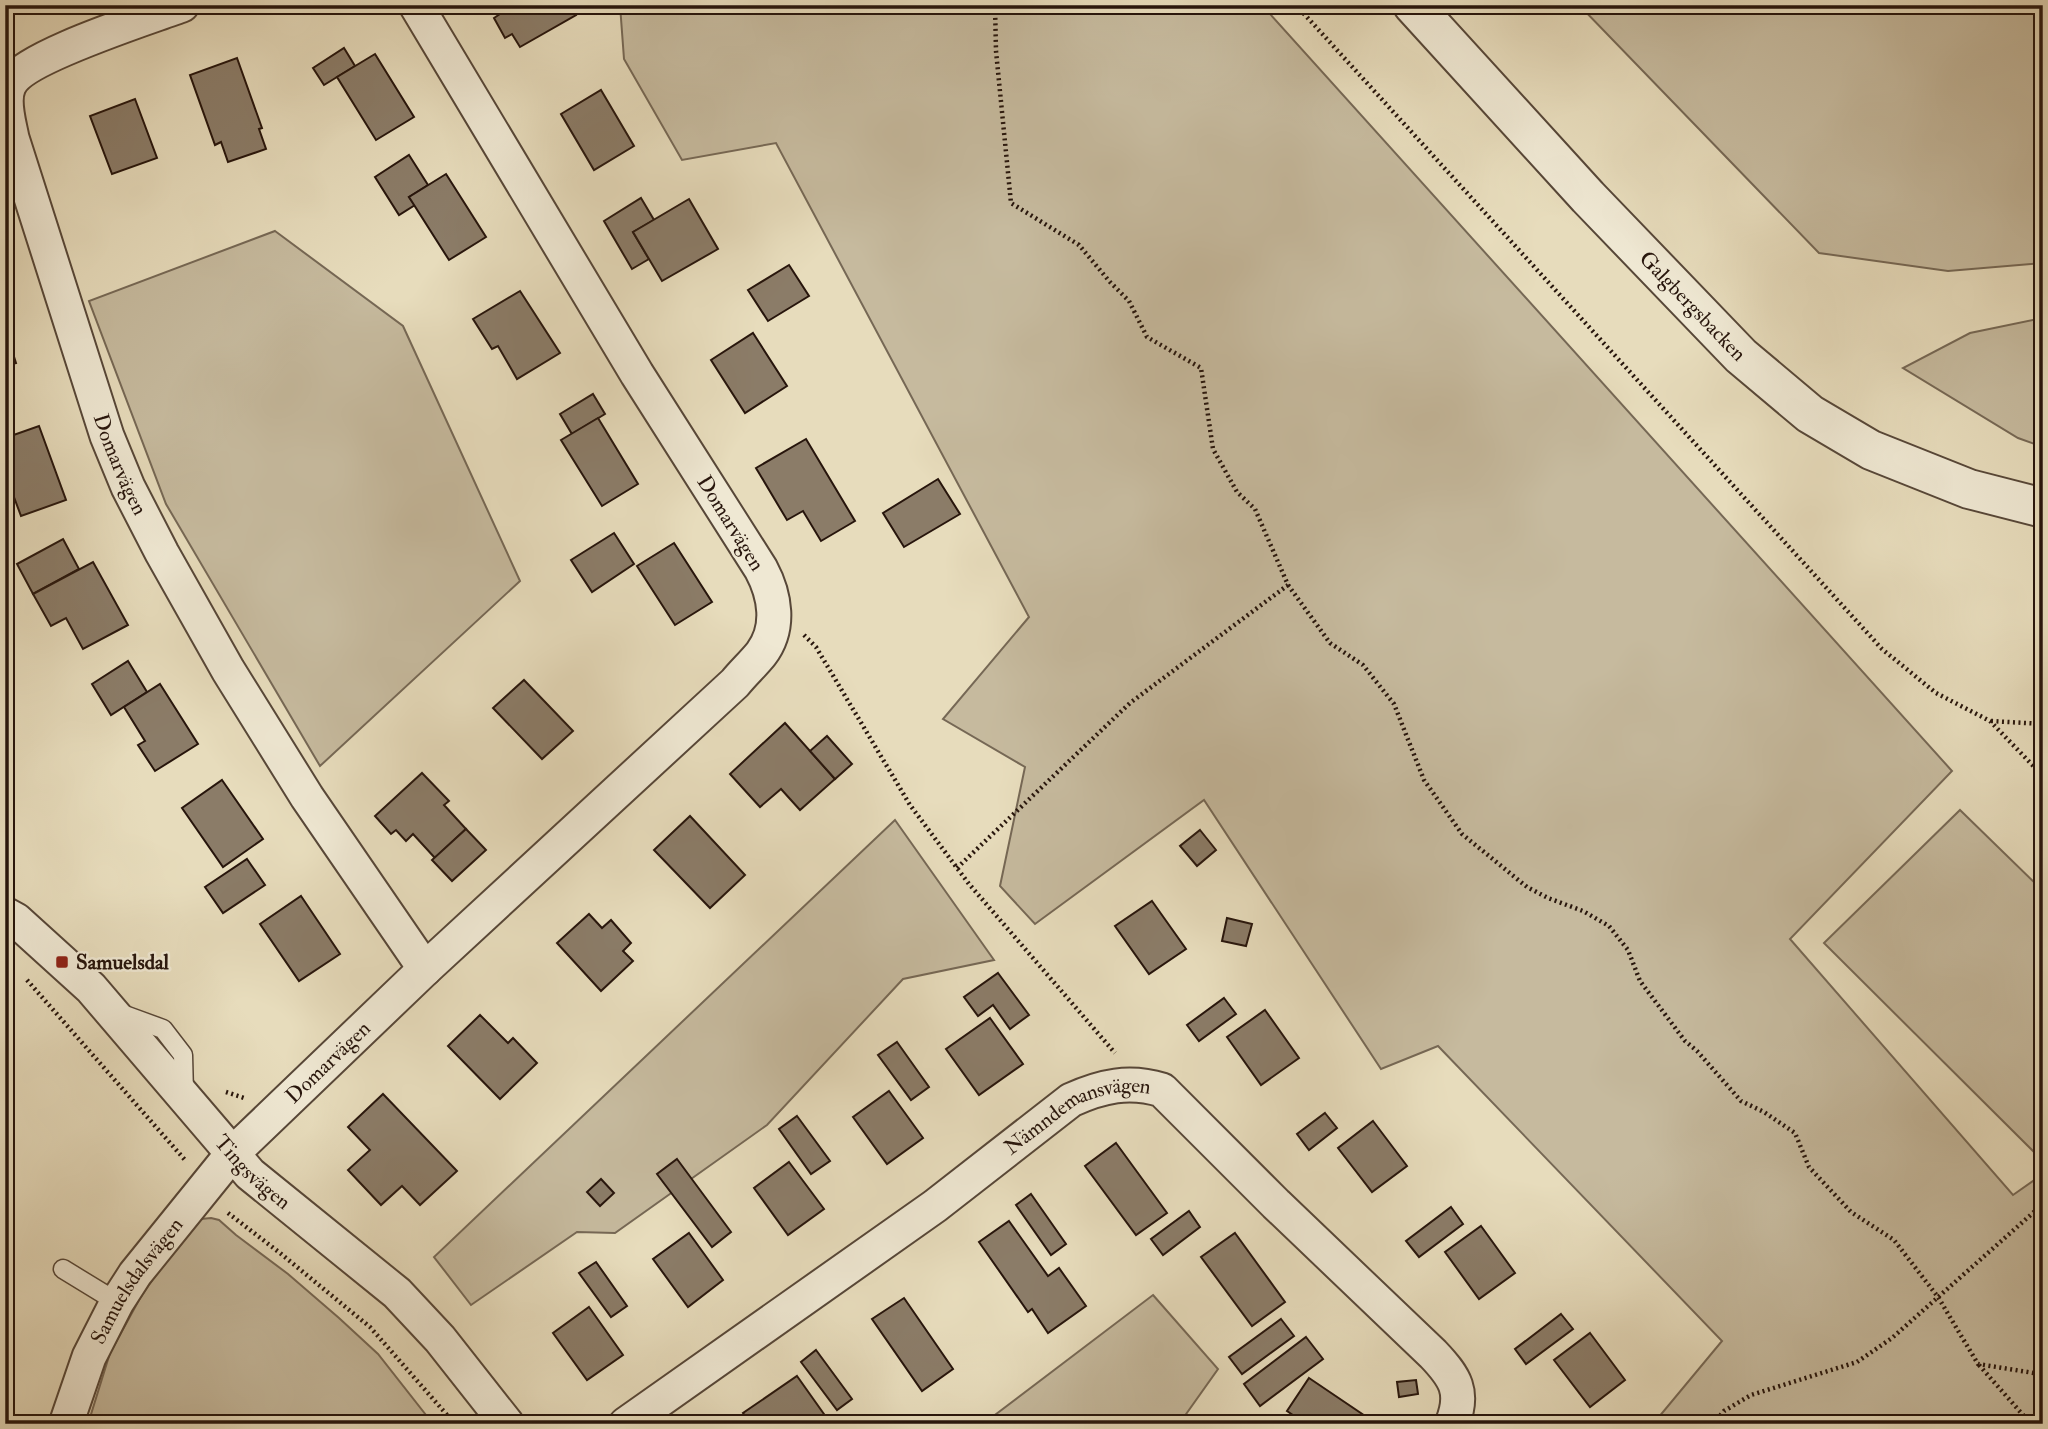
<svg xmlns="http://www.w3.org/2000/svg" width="2048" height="1429" font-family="'IM FELL Double Pica',serif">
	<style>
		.green { fill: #c6ba9e; stroke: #766855; stroke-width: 2 }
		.building { fill: #8b7c68; stroke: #27150c; stroke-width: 2 }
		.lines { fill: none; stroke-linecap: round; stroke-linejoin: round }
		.service-casing { stroke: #574738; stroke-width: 21 }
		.minor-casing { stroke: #574738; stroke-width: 37 }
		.tertiary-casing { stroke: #574738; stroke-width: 42 }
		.path { stroke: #27150c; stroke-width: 4.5; stroke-dasharray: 2 3.5; stroke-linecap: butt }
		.service { stroke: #efe8d3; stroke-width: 18 }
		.minor { stroke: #efe8d3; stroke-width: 33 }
		.tertiary { stroke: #efe8d3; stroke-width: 38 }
		.poi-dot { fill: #8f2418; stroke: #efe8d3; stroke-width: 2.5 }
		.labels { text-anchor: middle; stroke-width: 5; stroke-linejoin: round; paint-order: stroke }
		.street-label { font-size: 21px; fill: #27150c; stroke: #efe8d3 }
		.poi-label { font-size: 21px; font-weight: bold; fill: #27150c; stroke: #efe8d3; text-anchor: start }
	</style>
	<rect width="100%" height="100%" fill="#e7dcbc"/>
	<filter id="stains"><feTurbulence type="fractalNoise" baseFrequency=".00286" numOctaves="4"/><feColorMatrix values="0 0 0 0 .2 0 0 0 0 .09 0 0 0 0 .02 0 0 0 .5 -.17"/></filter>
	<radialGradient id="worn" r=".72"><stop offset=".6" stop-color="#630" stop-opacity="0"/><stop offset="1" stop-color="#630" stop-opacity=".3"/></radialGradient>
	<g class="green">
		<path d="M 620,5 L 1262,5 L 1952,771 L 1790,939 L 2013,1195 L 2043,1174 L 2043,1424 L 1653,1424 L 1722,1341 L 1438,1046 L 1381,1069 L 1204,800 L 1035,924 L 1000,886 L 1025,767 L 943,719 L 1029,617 L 776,143 L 682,160 L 624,59 Z"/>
		<path d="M 1579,5 L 2043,5 L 2043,263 L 1948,271 L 1819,253 Z"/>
		<path d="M 275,231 L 403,326 L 520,581 L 320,766 L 166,504 L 89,301 Z"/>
		<path d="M 2043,318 L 2043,447 L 2018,438 L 1903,368 L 1970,333 Z"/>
		<path d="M 1960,810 L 2043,891 L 2043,1155 L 2040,1158 L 1824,943 Z"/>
		<path d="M 895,820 L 994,960 L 903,979 L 767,1125 L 615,1233 L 577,1232 L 471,1305 L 434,1257 Z"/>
		<path d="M 211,1218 L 219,1220 L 236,1235 L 288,1274 L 339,1318 L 378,1354 L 433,1424 L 88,1424 L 110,1353 L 139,1300 L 168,1256 L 193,1223 L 201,1219 Z"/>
		<path d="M 1153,1295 L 1218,1369 L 1179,1424 L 983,1424 Z"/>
	</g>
	<g class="building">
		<path d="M 20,5 L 40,5 L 22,11 Z"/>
		<path d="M 495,5 L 571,5 L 576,15 L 520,47 L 512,34 L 505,38 L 494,18 L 500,14 Z"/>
		<path d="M 344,48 L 355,66 L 324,85 L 313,68 Z"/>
		<path d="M 375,54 L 414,117 L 376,140 L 337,77 Z"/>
		<path d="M 237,58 L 262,128 L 259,129 L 266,149 L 228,162 L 221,142 L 215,145 L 190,75 Z"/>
		<path d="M 601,90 L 634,146 L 594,170 L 561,114 Z"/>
		<path d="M 135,99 L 157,158 L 112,174 L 90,116 Z"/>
		<path d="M 409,155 L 428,185 L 409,197 L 415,205 L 399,215 L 375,177 Z"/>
		<path d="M 446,174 L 486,237 L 449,260 L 409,197 Z"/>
		<path d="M 641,198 L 654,220 L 633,232 L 649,259 L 632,269 L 604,221 Z"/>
		<path d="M 689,199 L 718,249 L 662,281 L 633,232 Z"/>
		<path d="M 789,265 L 809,296 L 768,321 L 748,290 Z"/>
		<path d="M 520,291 L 560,353 L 517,379 L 498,346 L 492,349 L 473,319 Z"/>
		<path d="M 5,328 L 16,363 L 5,366 Z"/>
		<path d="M 753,333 L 787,386 L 745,413 L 711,360 Z"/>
		<path d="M 593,394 L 605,414 L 572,434 L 560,414 Z"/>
		<path d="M 598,418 L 638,484 L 602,506 L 561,440 Z"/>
		<path d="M 39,426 L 66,500 L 21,516 L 5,473 L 5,438 Z"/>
		<path d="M 806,439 L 855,521 L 821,541 L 803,511 L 787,520 L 756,468 Z"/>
		<path d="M 938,479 L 960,514 L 904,547 L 883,513 Z"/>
		<path d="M 614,533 L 634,564 L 592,592 L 571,560 Z"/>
		<path d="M 63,539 L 79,569 L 33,594 L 17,564 Z"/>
		<path d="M 674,543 L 712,602 L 675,625 L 637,566 Z"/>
		<path d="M 93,562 L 128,625 L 83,649 L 66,618 L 51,626 L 33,594 Z"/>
		<path d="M 128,661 L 147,692 L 111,715 L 92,684 Z"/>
		<path d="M 524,680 L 573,731 L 542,759 L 493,708 Z"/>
		<path d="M 160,684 L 198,744 L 155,771 L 138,745 L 145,741 L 124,707 Z"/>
		<path d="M 785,723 L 835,779 L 800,810 L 781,789 L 760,807 L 730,774 Z"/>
		<path d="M 827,736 L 852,764 L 835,779 L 810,751 Z"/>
		<path d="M 422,773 L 449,801 L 444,805 L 466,829 L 435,858 L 413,834 L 406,841 L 396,830 L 391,834 L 375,816 Z"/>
		<path d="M 222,780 L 263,839 L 223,867 L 182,808 Z"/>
		<path d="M 690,816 L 745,875 L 710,908 L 654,850 Z"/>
		<path d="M 466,829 L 486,850 L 452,881 L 432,860 Z"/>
		<path d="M 1200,830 L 1216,850 L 1197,866 L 1180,846 Z"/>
		<path d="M 247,859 L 265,885 L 223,913 L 205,887 Z"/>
		<path d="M 301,896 L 340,954 L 299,981 L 260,924 Z"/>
		<path d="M 1152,901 L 1186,949 L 1149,974 L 1115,926 Z"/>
		<path d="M 589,914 L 602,928 L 611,920 L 631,943 L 623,951 L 633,961 L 601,991 L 557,943 Z"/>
		<path d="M 1227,918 L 1252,924 L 1246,946 L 1222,941 Z"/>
		<path d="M 998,973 L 1029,1015 L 1010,1029 L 993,1005 L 978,1016 L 964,997 Z"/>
		<path d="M 1224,998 L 1236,1014 L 1199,1041 L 1187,1025 Z"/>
		<path d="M 1265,1010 L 1299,1058 L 1261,1085 L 1227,1037 Z"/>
		<path d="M 480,1015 L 508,1043 L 513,1038 L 537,1063 L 500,1099 L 448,1046 Z"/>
		<path d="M 990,1018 L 1023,1064 L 979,1095 L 946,1049 Z"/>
		<path d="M 897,1042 L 929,1087 L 911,1100 L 878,1055 Z"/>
		<path d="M 889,1091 L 923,1138 L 887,1164 L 853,1117 Z"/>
		<path d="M 383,1094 L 457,1171 L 420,1205 L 402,1186 L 381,1205 L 348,1170 L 370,1150 L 348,1127 Z"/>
		<path d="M 1325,1113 L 1337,1128 L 1309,1150 L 1297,1134 Z"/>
		<path d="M 797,1116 L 830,1161 L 811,1174 L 779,1129 Z"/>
		<path d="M 1373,1121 L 1407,1166 L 1372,1192 L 1338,1148 Z"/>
		<path d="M 1116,1143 L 1167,1213 L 1136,1235 L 1085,1166 Z"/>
		<path d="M 677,1159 L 731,1232 L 712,1247 L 657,1174 Z"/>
		<path d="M 789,1162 L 824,1209 L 788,1235 L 754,1188 Z"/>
		<path d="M 601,1179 L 614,1193 L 600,1206 L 587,1192 Z"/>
		<path d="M 1031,1194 L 1066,1244 L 1051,1255 L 1016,1205 Z"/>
		<path d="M 1451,1207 L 1463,1224 L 1419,1257 L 1406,1241 Z"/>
		<path d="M 1189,1211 L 1200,1227 L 1163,1255 L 1151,1239 Z"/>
		<path d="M 1009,1221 L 1048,1276 L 1059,1268 L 1086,1306 L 1048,1333 L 1032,1309 L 1028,1312 L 979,1242 Z"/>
		<path d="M 1481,1226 L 1515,1273 L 1479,1299 L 1445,1252 Z"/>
		<path d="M 689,1233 L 723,1280 L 688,1307 L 653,1259 Z"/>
		<path d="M 1235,1233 L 1285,1302 L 1252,1326 L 1201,1257 Z"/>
		<path d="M 596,1262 L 627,1306 L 611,1317 L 579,1273 Z"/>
		<path d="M 904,1298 L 953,1369 L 922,1391 L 872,1319 Z"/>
		<path d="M 589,1307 L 623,1355 L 587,1380 L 553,1333 Z"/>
		<path d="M 1561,1314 L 1573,1329 L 1526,1364 L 1515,1349 Z"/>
		<path d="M 1281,1319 L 1294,1336 L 1242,1374 L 1229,1357 Z"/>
		<path d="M 1590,1333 L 1625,1380 L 1590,1407 L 1554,1360 Z"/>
		<path d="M 1306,1337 L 1323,1359 L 1260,1406 L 1244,1384 Z"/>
		<path d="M 816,1350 L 852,1399 L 837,1410 L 801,1362 Z"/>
		<path d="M 797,1376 L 831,1424 L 751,1424 L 743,1413 Z"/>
		<path d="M 1309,1378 L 1377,1424 L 1306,1424 L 1287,1411 Z"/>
		<path d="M 1416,1380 L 1418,1394 L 1399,1397 L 1397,1382 Z"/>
	</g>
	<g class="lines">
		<g class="service-casing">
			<g id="service">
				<path d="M 122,1014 L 163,1029 L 183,1055 L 184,1094"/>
				<path d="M 63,1269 L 117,1302"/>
			</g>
		</g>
		<g class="minor-casing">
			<g id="minor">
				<path id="s1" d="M 182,5 C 148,18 21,57 9,86 C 2,101 9,122 12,138 L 107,436 L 128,487 L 162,553 L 228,670 L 307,797 L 425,969"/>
				<path id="s2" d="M 5,914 L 16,920 L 91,988 L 250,1174 L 397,1293 L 440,1339 L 507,1424"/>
				<path id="s3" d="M 66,1424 L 89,1357 L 117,1302 L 135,1274 L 232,1154 L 425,969 L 735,683 C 743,673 753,664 761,654 C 781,628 775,595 761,569 L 637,374 L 416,5"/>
				<path id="s4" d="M 626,1424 L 935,1206 L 1071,1100 C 1102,1086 1129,1080 1162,1090 L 1276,1204 L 1433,1354 C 1455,1377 1465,1392 1452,1424"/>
			</g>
		</g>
		<g class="tertiary-casing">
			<g id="tertiary">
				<path id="s5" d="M 1413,5 L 1588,197 L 1741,356 L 1810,414 L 1871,450 L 1969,489 L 2043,508"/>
			</g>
		</g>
		<g class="path">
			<path d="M 1296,5 L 1882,649 L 1936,693 L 1990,721 L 2043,776"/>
			<path d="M 1288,585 L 1330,643 L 1363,665 L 1394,704 L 1424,780 L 1462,834 L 1527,887 L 1548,898 L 1583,911 L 1609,926 L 1628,950 L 1640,981 L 1685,1041 L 1697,1051 L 1741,1101 L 1764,1112 L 1795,1133 L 1809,1167 L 1851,1212 L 1894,1240 L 1938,1297 L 1978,1364 L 2040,1374 L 2043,1376"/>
			<path d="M 804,635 L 816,647 L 910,805 L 969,884 L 1115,1053"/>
			<path d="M 1991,721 L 2043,724"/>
			<path d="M 957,868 L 1130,703 L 1288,585 L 1255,509 L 1237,492 L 1213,449 L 1201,368 L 1147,337 L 1129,301 L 1110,282 L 1079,245 L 1011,203 L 996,51 L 995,5"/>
			<path d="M 27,980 L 185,1160"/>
			<path d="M 226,1092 L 244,1098"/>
			<path d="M 228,1213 L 280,1253 L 370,1327 L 455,1424"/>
			<path d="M 1979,1365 L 2031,1424"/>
			<path d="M 1713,1424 L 1724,1411 L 1751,1395 L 1857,1362 L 1892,1338 L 2043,1204"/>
		</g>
		<use href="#service" class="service"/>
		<use href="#minor" class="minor"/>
		<use href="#tertiary" class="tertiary"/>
	</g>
	<rect class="poi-dot" x="55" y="955" width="14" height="14" rx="3.5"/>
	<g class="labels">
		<g class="street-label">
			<text dy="7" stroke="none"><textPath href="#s5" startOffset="411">Galgbergsbacken</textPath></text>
			<text dy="7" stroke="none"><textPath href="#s1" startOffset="590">Domarvägen</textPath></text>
			<text transform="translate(731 523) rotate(58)" y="7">Domarvägen</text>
			<text dy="7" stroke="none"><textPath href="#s3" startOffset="453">Domarvägen</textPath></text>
			<text dy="7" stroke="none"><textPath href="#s4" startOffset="551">Nämndemansvägen</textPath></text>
			<text dy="7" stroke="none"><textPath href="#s2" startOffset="359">Tingsvägen</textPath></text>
			<text dy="7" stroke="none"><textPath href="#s3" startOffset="161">Samuelsdalsvägen</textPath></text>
		</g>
		<g class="poi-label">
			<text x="76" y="969">Samuelsdal</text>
		</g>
	</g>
	<rect width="2048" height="1429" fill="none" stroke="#e7dcbc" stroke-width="28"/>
	<rect x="7" y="7" width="2034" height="1415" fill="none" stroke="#27150c" stroke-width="3.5"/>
	<rect x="14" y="14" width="2020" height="1401" fill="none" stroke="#27150c" stroke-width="2"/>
	<rect width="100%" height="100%" filter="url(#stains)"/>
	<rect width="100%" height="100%" fill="url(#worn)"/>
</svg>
